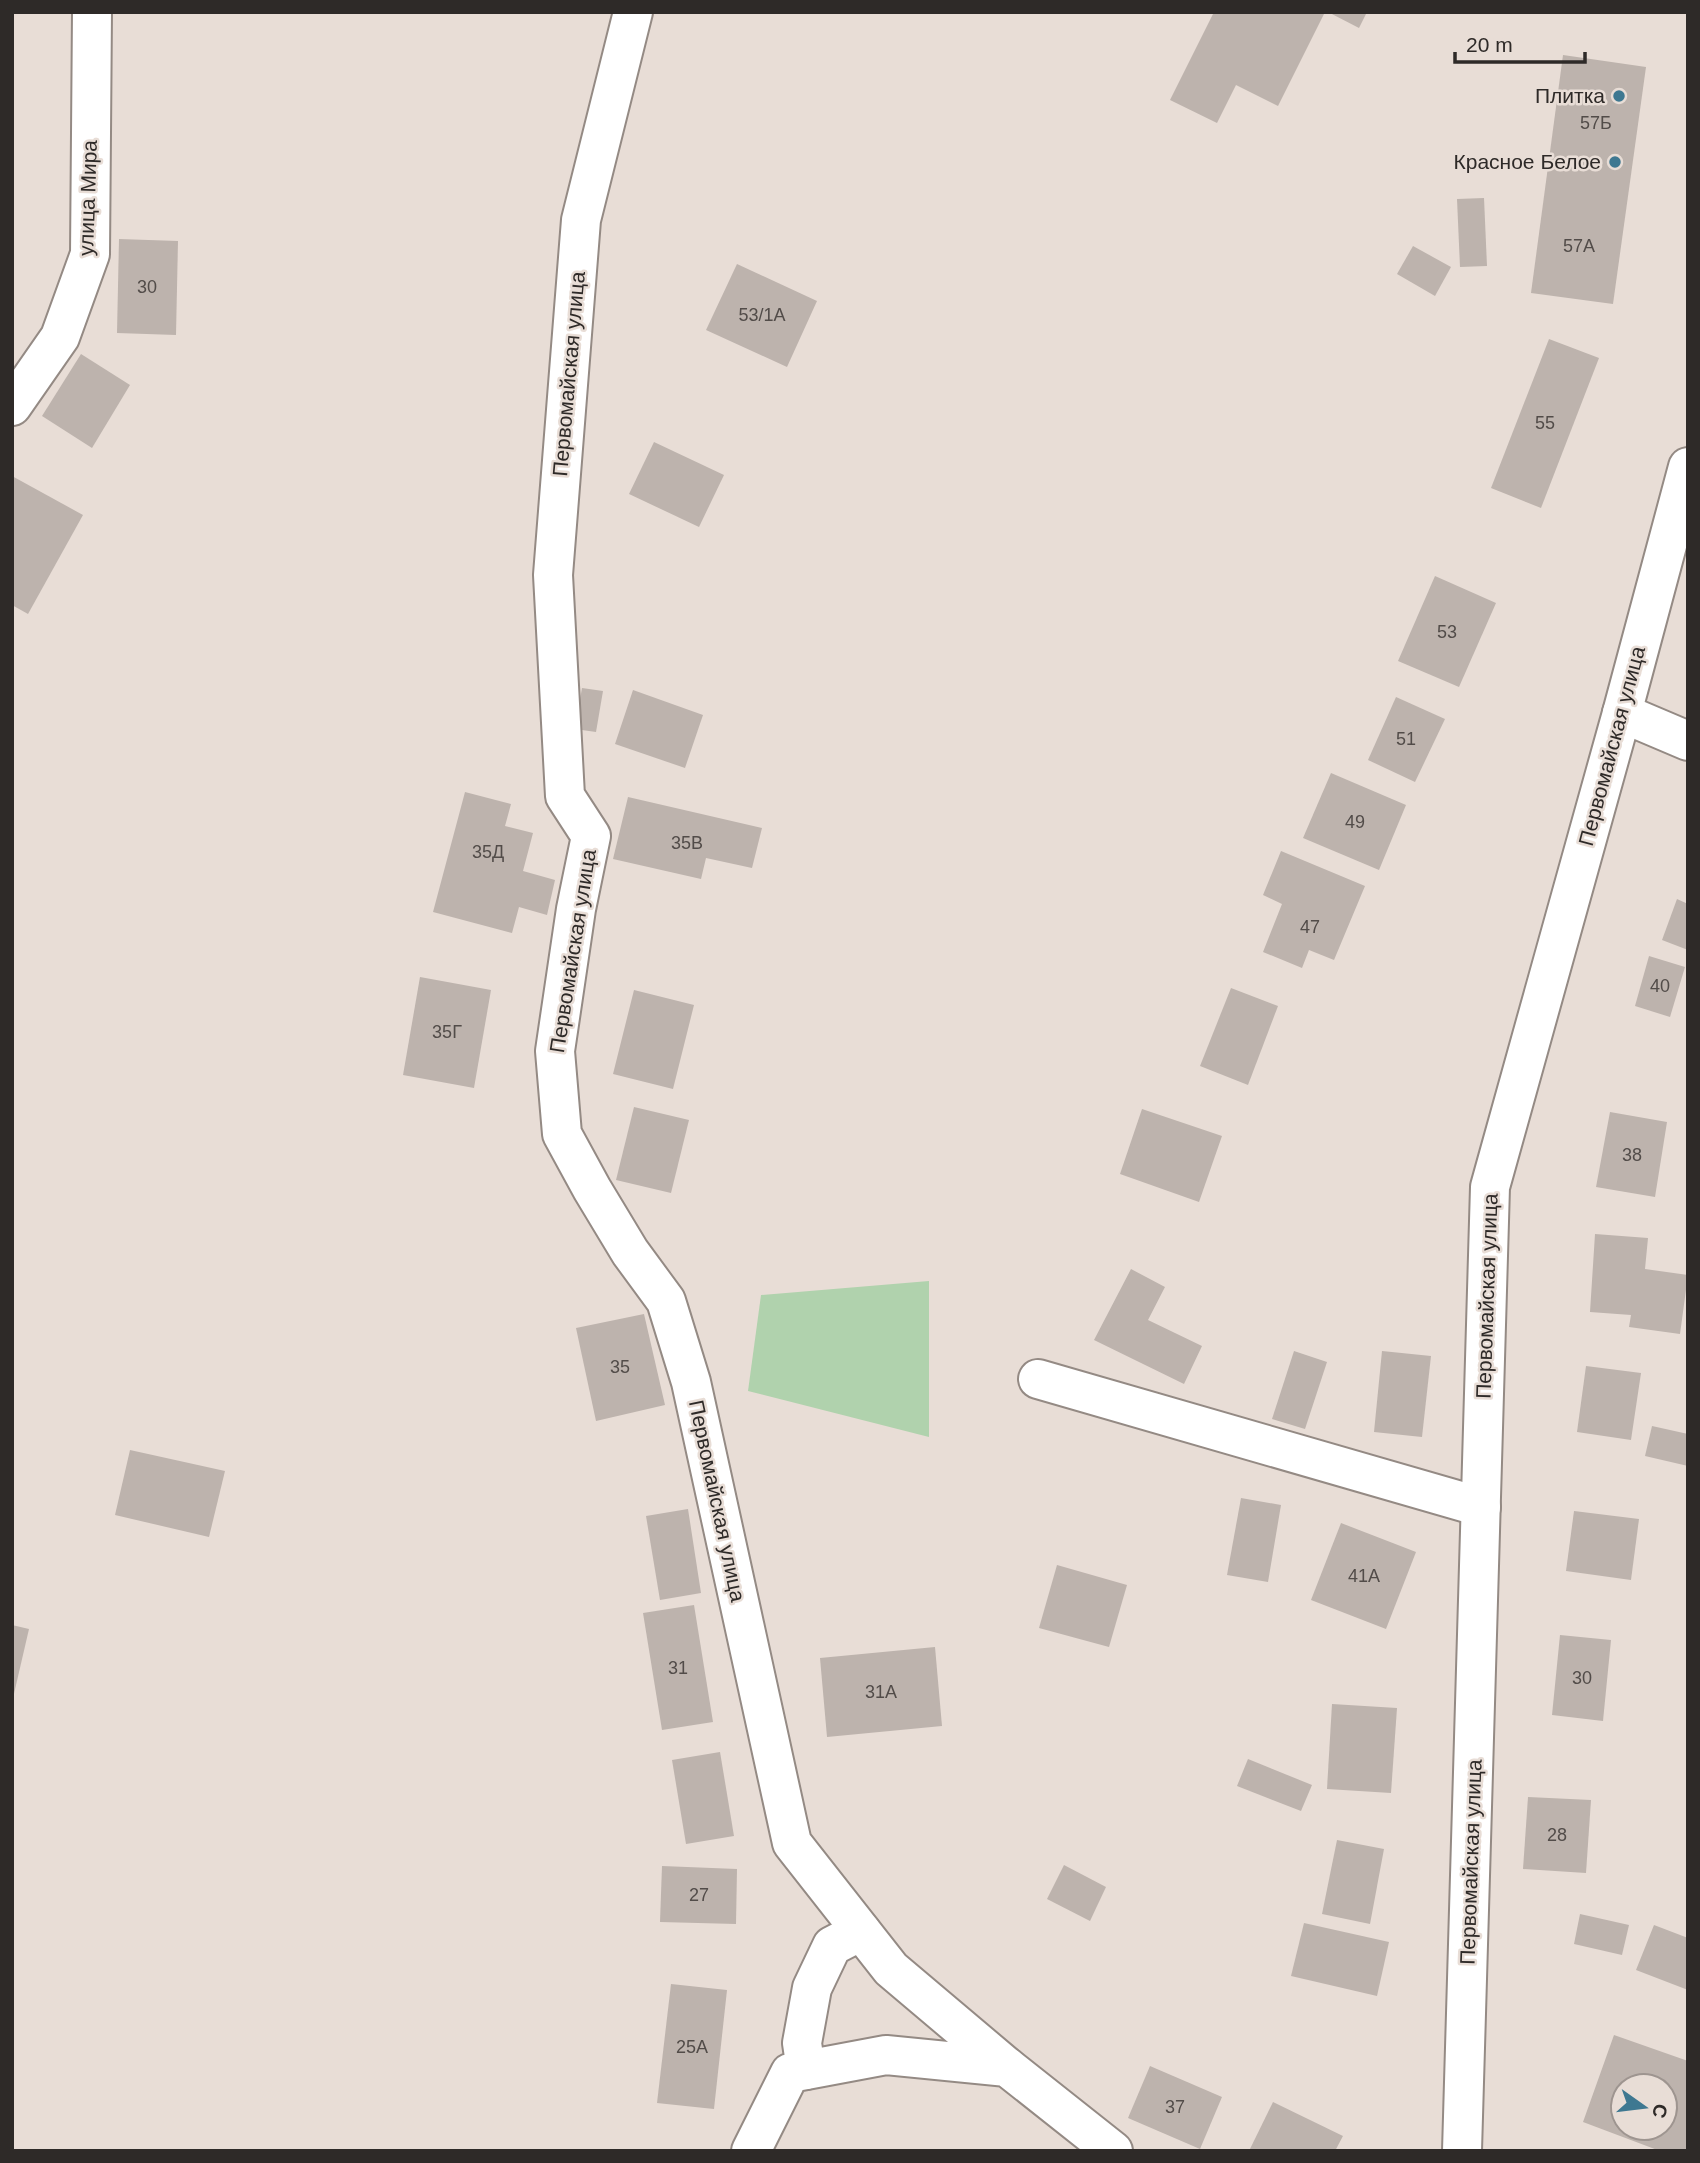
<svg xmlns="http://www.w3.org/2000/svg" width="1700" height="2163" font-family="Helvetica,sans-serif">
	<style>
		.green { fill: #b0d2ad }
		.building { fill: #bdb3ad; fill-rule: evenodd }
		.lines { fill: none; stroke-linecap: round; stroke-linejoin: round }
		.minor-casing { stroke: #948a84; stroke-width: 42 }
		.minor { stroke: #fff; stroke-width: 38 }
		.poi-dot { fill: #3e7891; stroke: #e8ddd6; stroke-width: 2.5 }
		.labels { text-anchor: middle; stroke-width: 5; stroke-linejoin: round; paint-order: stroke }
		.number-label { font-size: 18px; fill: #524c49 }
		.poi-label { font-size: 21px; fill: #2e2a28; stroke: #e8ddd6; text-anchor: end }
		.street-label { font-size: 21px; fill: #2e2a28; stroke: #e8ddd6 }
	</style>
	<rect width="100%" height="100%" fill="#e8ddd6"/>
	<path class="green" d="M 929,1281 L 929,1437 L 748,1391 L 761,1295 Z"/>
	<g class="building">
		<path d="M 1214,12 L 1325,12 L 1278,106 L 1236,85 L 1217,123 L 1170,100 Z"/>
		<path d="M 1328,12 L 1367,12 L 1359,28 Z"/>
		<path d="M 1563,55 L 1646,67 L 1613,304 L 1531,293 Z"/>
		<path d="M 1484,198 L 1487,266 L 1460,267 L 1457,199 Z"/>
		<path d="M 119,239 L 178,241 L 176,335 L 117,333 Z"/>
		<path d="M 1413,246 L 1451,267 L 1435,296 L 1397,274 Z"/>
		<path d="M 737,264 L 817,301 L 787,367 L 706,330 Z"/>
		<path d="M 1549,339 L 1599,358 L 1541,508 L 1491,488 Z"/>
		<path d="M 81,354 L 130,385 L 92,448 L 42,416 Z"/>
		<path d="M 654,442 L 724,475 L 699,527 L 629,494 Z"/>
		<path d="M 12,476 L 83,515 L 28,614 L 12,605 Z"/>
		<path d="M 1435,576 L 1496,603 L 1459,687 L 1398,661 Z"/>
		<path d="M 582,688 L 603,691 L 596,732 L 575,729 Z"/>
		<path d="M 633,690 L 703,715 L 685,768 L 615,744 Z"/>
		<path d="M 1396,697 L 1445,719 L 1415,782 L 1368,760 Z"/>
		<path d="M 1331,773 L 1406,805 L 1379,870 L 1303,838 Z"/>
		<path d="M 465,792 L 511,804 L 505,826 L 533,833 L 523,871 L 555,880 L 547,915 L 519,907 L 512,933 L 433,912 Z"/>
		<path d="M 628,797 L 762,828 L 752,868 L 706,858 L 701,879 L 613,859 Z"/>
		<path d="M 1281,851 L 1365,886 L 1334,960 L 1309,950 L 1302,968 L 1263,952 L 1282,904 L 1263,895 Z"/>
		<path d="M 1677,899 L 1688,904 L 1688,950 L 1662,940 Z"/>
		<path d="M 1649,956 L 1685,967 L 1670,1017 L 1635,1006 Z"/>
		<path d="M 420,977 L 491,990 L 474,1088 L 403,1075 Z"/>
		<path d="M 1231,988 L 1278,1006 L 1248,1085 L 1200,1066 Z"/>
		<path d="M 634,990 L 694,1005 L 673,1089 L 613,1074 Z"/>
		<path d="M 634,1107 L 689,1120 L 671,1193 L 616,1180 Z"/>
		<path d="M 1142,1109 L 1222,1136 L 1199,1202 L 1120,1174 Z"/>
		<path d="M 1610,1112 L 1667,1122 L 1655,1197 L 1596,1187 Z"/>
		<path d="M 1595,1234 L 1648,1238 L 1645,1269 L 1688,1275 L 1680,1334 L 1629,1327 L 1631,1315 L 1590,1312 Z"/>
		<path d="M 1131,1269 L 1165,1287 L 1148,1320 L 1202,1346 L 1184,1384 L 1094,1340 Z"/>
		<path d="M 644,1314 L 665,1405 L 596,1421 L 576,1328 Z"/>
		<path d="M 1294,1351 L 1327,1362 L 1305,1429 L 1272,1419 Z"/>
		<path d="M 1382,1351 L 1431,1356 L 1422,1437 L 1374,1432 Z"/>
		<path d="M 1586,1366 L 1641,1373 L 1631,1440 L 1577,1432 Z"/>
		<path d="M 1652,1426 L 1688,1434 L 1688,1466 L 1645,1456 Z"/>
		<path d="M 130,1450 L 225,1471 L 209,1537 L 115,1515 Z"/>
		<path d="M 1241,1498 L 1281,1505 L 1268,1582 L 1227,1575 Z"/>
		<path d="M 688,1509 L 701,1593 L 660,1600 L 646,1516 Z"/>
		<path d="M 1574,1511 L 1639,1519 L 1631,1580 L 1566,1571 Z"/>
		<path d="M 1341,1523 L 1416,1552 L 1386,1629 L 1311,1600 Z"/>
		<path d="M 1057,1565 L 1127,1585 L 1109,1647 L 1039,1628 Z"/>
		<path d="M 694,1605 L 713,1722 L 662,1730 L 643,1613 Z"/>
		<path d="M 12,1625 L 29,1629 L 13,1698 L 12,1698 Z"/>
		<path d="M 1560,1635 L 1611,1640 L 1603,1721 L 1552,1715 Z"/>
		<path d="M 935,1647 L 942,1726 L 827,1737 L 820,1658 Z"/>
		<path d="M 1332,1704 L 1397,1708 L 1391,1793 L 1327,1789 Z"/>
		<path d="M 720,1752 L 734,1836 L 686,1844 L 672,1760 Z"/>
		<path d="M 1248,1759 L 1312,1785 L 1301,1811 L 1237,1786 Z"/>
		<path d="M 1528,1797 L 1591,1800 L 1586,1873 L 1523,1869 Z"/>
		<path d="M 1337,1840 L 1384,1849 L 1370,1924 L 1322,1914 Z"/>
		<path d="M 1064,1865 L 1106,1887 L 1090,1921 L 1047,1899 Z"/>
		<path d="M 662,1866 L 737,1869 L 736,1924 L 660,1922 Z"/>
		<path d="M 1580,1914 L 1629,1925 L 1622,1955 L 1574,1944 Z"/>
		<path d="M 1304,1923 L 1389,1942 L 1377,1996 L 1291,1976 Z"/>
		<path d="M 1654,1925 L 1688,1938 L 1688,1990 L 1636,1970 Z"/>
		<path d="M 671,1984 L 727,1990 L 714,2109 L 657,2103 Z"/>
		<path d="M 1614,2035 L 1688,2061 L 1688,2144 L 1685,2151 L 1660,2151 L 1583,2122 ZM 1623,2086 L 1665,2086 L 1665,2128 L 1623,2128 Z"/>
		<path d="M 1150,2066 L 1222,2097 L 1200,2149 L 1128,2118 Z"/>
		<path d="M 1273,2102 L 1343,2136 L 1335,2151 L 1249,2151 Z"/>
	</g>
	<g class="lines">
		<g class="minor-casing">
			<g id="minor">
				<path d="M 633,12 L 581,220 L 553,575 L 565,796 L 591,836 L 576,909 L 555,1051 L 562,1134 L 592,1189 L 630,1252 L 666,1301 L 691,1382 L 792,1843 L 891,1969 L 1007,2067"/>
				<path d="M 12,406 L 60,337 L 90,254 L 92,12"/>
				<path d="M 1622,713 L 1688,741"/>
				<path d="M 1038,1379 L 1481,1507"/>
				<path d="M 806,2070 L 802,2043 L 812,1988 L 832,1946 L 861,1931"/>
				<path d="M 751,2151 L 790,2073 L 886,2055 L 1007,2067 L 1113,2151"/>
				<path d="M 1462,2151 L 1490,1187 L 1622,713 L 1688,467"/>
			</g>
		</g>
		<use href="#minor" class="minor"/>
	</g>
	<g class="poi-dot">
		<circle cx="1619" cy="96" r="7"/>
		<circle cx="1615" cy="162" r="7"/>
	</g>
	<g class="labels">
		<g class="number-label">
			<text x="1596" y="129">57Б</text>
			<text x="1579" y="252">57А</text>
			<text x="147" y="293">30</text>
			<text x="762" y="321">53/1А</text>
			<text x="1545" y="429">55</text>
			<text x="1447" y="638">53</text>
			<text x="1406" y="745">51</text>
			<text x="1355" y="828">49</text>
			<text x="687" y="849">35В</text>
			<text x="488" y="858">35Д</text>
			<text x="1310" y="933">47</text>
			<text x="1660" y="992">40</text>
			<text x="447" y="1038">35Г</text>
			<text x="1632" y="1161">38</text>
			<text x="620" y="1373">35</text>
			<text x="1364" y="1582">41А</text>
			<text x="678" y="1674">31</text>
			<text x="1582" y="1684">30</text>
			<text x="881" y="1698">31А</text>
			<text x="1557" y="1841">28</text>
			<text x="699" y="1901">27</text>
			<text x="692" y="2053">25А</text>
			<text x="1175" y="2113">37</text>
		</g>
		<g class="poi-label">
			<text x="1605" y="103">Плитка</text>
			<text x="1601" y="169">Красное Белое</text>
		</g>
		<g class="street-label">
			<text transform="translate(88 198) rotate(-88)" y="7">улица Мира</text>
			<text transform="translate(569 374) rotate(-85)" y="7">Первомайская улица</text>
			<text transform="translate(1612 746) rotate(-75)" y="7">Первомайская улица</text>
			<text transform="translate(573 951) rotate(-81)" y="7">Первомайская улица</text>
			<text transform="translate(1487 1296) rotate(-88)" y="7">Первомайская улица</text>
			<text transform="translate(717 1501) rotate(78)" y="7">Первомайская улица</text>
			<text transform="translate(1471 1862) rotate(-88)" y="7">Первомайская улица</text>
		</g>
	</g>
	<rect width="1700" height="2163" fill="none" stroke="#2e2a28" stroke-width="28"/>
	<g transform="translate(1644 2107) rotate(104)"><circle r="33" fill="#e8ddd6" stroke="#9e9590" stroke-width="2"/>
	<path d="M0-5L12 26L0 18L-12 26Z" fill="#3e7891"/>
	<text y="-10" font-size="19" font-weight="bold" text-anchor="middle" fill="#2e2a28">С</text>
	</g>
	<path d="M1455 52v10h130v-10" fill="none" stroke="#2e2a28" stroke-width="3.5"/>
	<text x="1466" y="52" font-size="21" fill="#2e2a28" stroke="#e8ddd6" stroke-width="5" paint-order="stroke">20 m</text>
</svg>
